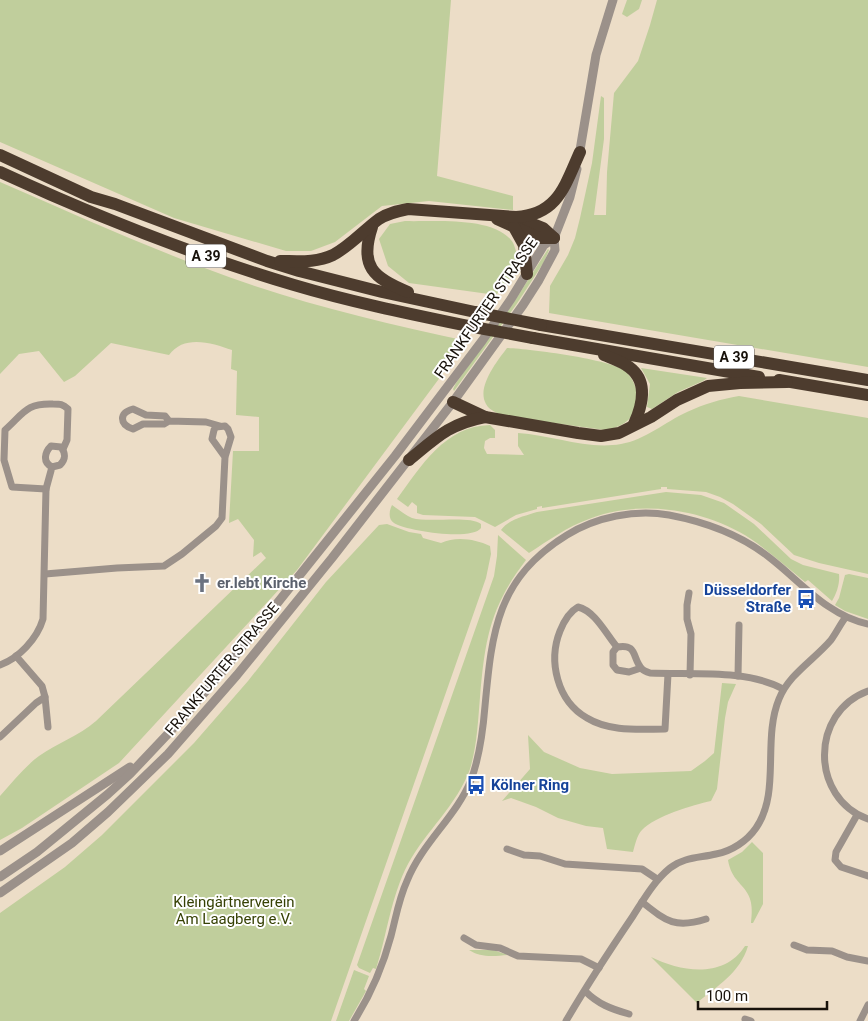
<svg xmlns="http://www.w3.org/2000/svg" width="868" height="1021" font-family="Roboto,sans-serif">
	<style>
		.green { fill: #c0ce9c }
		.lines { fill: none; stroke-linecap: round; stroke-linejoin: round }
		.minor { stroke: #9b918a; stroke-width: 7 }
		.tertiary { stroke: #9b918a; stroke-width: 9 }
		.motorway { stroke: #4d3c2e; stroke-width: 12 }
		.motorway-bridge { stroke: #4d3c2e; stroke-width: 12 }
		.labels { text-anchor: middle; stroke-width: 4; stroke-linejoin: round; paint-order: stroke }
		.shield { fill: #fff; stroke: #5d5954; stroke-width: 1 }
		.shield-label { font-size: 14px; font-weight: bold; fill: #18120b }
		.street-label { font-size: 15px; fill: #18120b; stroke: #fff }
		.worship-label { font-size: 15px; font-weight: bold; fill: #5b616d; stroke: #fff; text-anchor: start }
		.transit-label { font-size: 15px; font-weight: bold; fill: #164399; stroke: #fff; text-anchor: end }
		.park-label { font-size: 15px; fill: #364104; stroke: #fff }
	</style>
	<rect width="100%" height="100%" fill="#ecddc7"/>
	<g class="green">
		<path d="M 0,0 L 451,0 L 437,176 L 513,196 L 513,210 L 429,201 L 382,206 L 335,242 L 311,251 L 286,251 L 174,218 L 0,142 Z"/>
		<path d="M 627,0 L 642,0 L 639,9 L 627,17 L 622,14 Z"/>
		<path d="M 657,0 L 868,0 L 868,367 L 549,313 L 550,286 L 568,255 L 575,238 L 580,218 L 592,163 L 601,96 L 604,98 L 604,139 L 594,215 L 606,215 L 607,172 L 614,93 L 638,61 L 650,25 Z"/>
		<path d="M 0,182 C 83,218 166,256 252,285 C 321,308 396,326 467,341 L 297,570 L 119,763 L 22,828 L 0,840 L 0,796 C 12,783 24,767 39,756 C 57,743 79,736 96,721 L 266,558 L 261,552 L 253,557 L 254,540 L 238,519 L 229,523 L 233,451 L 259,451 L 259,417 L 236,415 L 237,371 L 231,369 L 232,350 C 212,343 184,334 169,355 L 111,343 L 75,376 L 64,382 L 39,351 L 19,354 L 0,374 Z"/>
		<path d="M 405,221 C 433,222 491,216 511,240 C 515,244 516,253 518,258 L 509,280 L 496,295 L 409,283 L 388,266 L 379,239 L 390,224 Z"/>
		<path d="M 548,249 L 549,250 L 544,262 L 516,305 L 454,391 L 453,389 L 456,383 L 512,305 Z"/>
		<path d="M 507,348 C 529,349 610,359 625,371 C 635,380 639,393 636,406 C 633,421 619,428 605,430 L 509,417 C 501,414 490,412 486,404 C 476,387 498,360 507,348 Z"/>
		<path d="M 641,368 L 707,378 L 703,381 L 678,392 L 652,409 L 647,407 L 650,384 Z"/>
		<path d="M 739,396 L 868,418 L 868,574 L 819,563 L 794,555 L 761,524 L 733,504 L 720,497 L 706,492 L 667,489 L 667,487 L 661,487 L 661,489 L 542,508 L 542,506 L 537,507 L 537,509 L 516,515 L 495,527 L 475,517 L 423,515 L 417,513 L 417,506 L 412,502 L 408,507 L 397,499 C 421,466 445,426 490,425 L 495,430 L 495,438 L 490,438 L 485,441 L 484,448 L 487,454 L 524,455 L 518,446 L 518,433 C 552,435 587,450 621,444 C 645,440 665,422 687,412 C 704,404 721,399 739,396 Z"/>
		<path d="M 666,492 L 701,495 L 724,503 L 754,524 L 791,559 L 803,565 L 839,574 C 840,583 837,593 832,601 L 808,580 L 805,582 C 787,567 770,552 751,539 C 705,509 640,499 589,519 C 567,527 549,540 529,553 L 501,530 C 509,519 525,516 537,512 Z"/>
		<path d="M 392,505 C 398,509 405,515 412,518 C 429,523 470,515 481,524 L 481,528 C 472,541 406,531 394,523 C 388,519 389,511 392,505 Z"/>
		<path d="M 387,524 L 409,532 L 421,534 L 423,538 L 441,543 C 456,536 475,539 490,546 L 491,554 L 486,578 L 331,1021 L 0,1021 L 0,913 L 65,867 L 102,835 L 194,743 L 248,681 L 326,582 L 379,525 Z"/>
		<path d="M 498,535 L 526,560 C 490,607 485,639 480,697 C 478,721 477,746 470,769 C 457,805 426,831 408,864 C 391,896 387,935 376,969 L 373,968 L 370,973 L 359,968 L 357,965 L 494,576 L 497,556 Z"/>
		<path d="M 849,574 L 868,578 L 868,619 L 845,611 L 835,605 L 839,598 L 845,575 Z"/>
		<path d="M 722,683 L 736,684 L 728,702 L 725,718 L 717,789 L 711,801 C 693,805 655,816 642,830 C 637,835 635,845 633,852 L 607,849 L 603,828 L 586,826 L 558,818 L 536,807 L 511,798 L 502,801 L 530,769 L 528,735 L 544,752 L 580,768 L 612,774 L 691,771 L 705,761 L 714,753 Z"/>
		<path d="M 752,842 L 763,853 L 763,904 L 753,923 L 751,923 C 757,883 733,890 728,860 L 742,852 Z"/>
		<path d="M 745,946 L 748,946 C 740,973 717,986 697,1003 L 651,957 C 681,972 724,979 745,946 Z"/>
		<path d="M 469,950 L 493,950 L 508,955 C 494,956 481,958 469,950 Z"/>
		<path d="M 354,970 L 369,976 L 364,989 L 366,991 L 349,1021 L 336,1021 Z"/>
	</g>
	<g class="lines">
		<g class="minor">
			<path d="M 169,421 L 164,424 L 143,424 L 133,429 C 119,424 119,413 133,409 L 146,415 L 165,416 L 169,421 L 206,422 L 220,426"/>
			<path d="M 46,489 L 12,487 L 4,460 L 5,430 C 24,413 26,403 53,404 C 60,404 63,404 68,409 L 67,440 L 63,449"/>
			<path d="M 45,574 L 117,568 L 164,566 L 182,554 L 216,526 L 222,518 L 225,457 L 231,437 L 228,429 L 225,426 L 216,427 L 214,430 L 212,439 L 225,457"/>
			<path d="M 689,593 L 687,605 L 687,619 L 691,634 L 690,675"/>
			<path d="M 617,647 C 606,634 595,611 578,607 C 569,612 564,621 560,631 C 548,661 557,701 587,718 C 610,732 639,729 665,729 L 668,674"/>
			<path d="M 0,665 C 19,658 37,639 43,619 L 46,489 L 52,467 L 60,465 C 66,459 66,454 61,447 L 51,446 C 45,452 42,462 52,467"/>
			<path d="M 641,668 L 629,672 L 617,670 L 613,665 L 613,652 L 617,647 C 638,643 632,659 642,669 C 644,671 647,672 650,673 C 691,675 747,669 783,689"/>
			<path d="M 738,676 L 739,625"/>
			<path d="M 868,691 C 810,712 810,798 868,819"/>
			<path d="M 45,697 L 48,727"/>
			<path d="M 0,737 L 36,703 L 45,697 L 42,686 L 16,656"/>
			<path d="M 857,815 L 836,852 L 835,860 L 841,867 L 868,876"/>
			<path d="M 507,849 L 524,855 L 540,856 L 565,864 L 642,869 L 657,879"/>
			<path d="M 642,902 C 666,921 675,929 706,919"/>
			<path d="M 464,938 L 476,945 L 500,948 L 518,956 L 581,959 L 599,968"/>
			<path d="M 794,945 L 807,950 L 832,951 L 847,957 L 868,961"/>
			<path d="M 585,991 C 598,1004 611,1009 629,1014"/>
			<path d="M 745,1019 L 751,1021"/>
			<path d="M 354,1021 C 371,994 383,966 391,936 C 396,917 399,898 407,881 C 422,843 456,817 471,780 C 480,756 483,731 485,706 C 492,631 497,578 567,535 C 596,517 635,509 669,515 C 706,522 740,534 770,558 C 801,582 828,616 868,624"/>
			<path d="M 566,1021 C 587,985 610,950 633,916 C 644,899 654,881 670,868 C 684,857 699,858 716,854 C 732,851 747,841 756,828 C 781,792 762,740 779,699 C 789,674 814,660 831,640 C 836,633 840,625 845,618"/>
			<path d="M 860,1021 L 868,1005"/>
		</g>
		<g class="tertiary">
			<path d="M 579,156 L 596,55 L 613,0"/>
			<path d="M 0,851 L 130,767"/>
			<path d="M 0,877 L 37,852 L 108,794 L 130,774 L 181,720 L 227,666 L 395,456 L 482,341 L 511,299 L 544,245 L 554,238"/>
			<path d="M 0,893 L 72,843 L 108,812 L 168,754 L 237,675 L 332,558 L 453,402 L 523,305 L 539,280 L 555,250 L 554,238 L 570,197 L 577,169"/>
		</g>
		<g class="motorway">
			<path d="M 0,155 L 91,197 L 115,204 L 267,261 L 299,271 L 382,292 L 475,312"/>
			<path d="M 0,172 C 95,216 193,255 294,285 C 351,302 410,314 468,326"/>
			<path d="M 518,218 L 543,228 L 554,238"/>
			<path d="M 497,219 L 539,238 L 554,238"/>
			<path d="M 372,227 C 359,266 373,278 408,292"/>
			<path d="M 514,227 L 524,245 L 527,274"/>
			<path d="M 280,261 C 298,261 316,263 333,255 C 350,246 364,230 379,219 C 388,213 398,211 408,209 L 516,217 C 558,215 565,185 580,152"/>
			<path d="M 541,325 L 868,380"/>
			<path d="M 533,338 L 759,377"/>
			<path d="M 604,355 C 611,358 619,361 626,365 C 649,379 643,404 634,424"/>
			<path d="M 779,380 L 868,395"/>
			<path d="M 453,402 L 485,417 L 578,433 L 601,436 L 619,433 L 651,417 L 677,400 L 708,386 L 740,383 L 787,382"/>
			<path d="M 409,460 C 437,437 449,424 485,417"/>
		</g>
		<g class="motorway-bridge">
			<path d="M 475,312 L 541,325"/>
			<path d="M 468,326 L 533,338"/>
		</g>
	</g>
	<defs>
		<g id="church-bare" transform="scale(1.5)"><path d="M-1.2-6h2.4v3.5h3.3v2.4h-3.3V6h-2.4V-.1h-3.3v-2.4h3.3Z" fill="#6b7280" stroke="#fff" stroke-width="2.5" paint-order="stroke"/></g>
		<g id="bus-bare" transform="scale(1.5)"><path d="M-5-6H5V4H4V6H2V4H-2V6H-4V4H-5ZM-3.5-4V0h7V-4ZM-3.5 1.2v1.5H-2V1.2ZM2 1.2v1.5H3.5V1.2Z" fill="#1a4fb4" stroke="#fff" stroke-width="2.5" paint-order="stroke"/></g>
	</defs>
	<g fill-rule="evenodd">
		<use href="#church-bare" x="202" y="583"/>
		<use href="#bus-bare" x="806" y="599"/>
		<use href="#bus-bare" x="476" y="785"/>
	</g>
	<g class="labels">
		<g class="shield">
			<rect x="186" y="244.5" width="40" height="23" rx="4"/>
			<rect x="714" y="345.5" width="40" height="23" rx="4"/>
		</g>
		<g class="shield-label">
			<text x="206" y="261">A 39</text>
			<text x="734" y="362">A 39</text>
		</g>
		<g class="street-label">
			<text transform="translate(486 308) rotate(-55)" y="5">FRANKFURTER STRASSE</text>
			<text transform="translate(222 669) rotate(-50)" y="5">FRANKFURTER STRASSE</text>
		</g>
		<g class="worship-label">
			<text x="217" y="588">er.lebt Kirche</text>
		</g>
		<g class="transit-label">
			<text x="791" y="595">Düsseldorfer<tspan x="791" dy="17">Straße</tspan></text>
			<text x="491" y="790" text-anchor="start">Kölner Ring</text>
		</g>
		<g class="park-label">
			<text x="234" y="907">Kleingärtnerverein<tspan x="234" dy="17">Am Laagberg e.V.</tspan></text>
		</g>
	</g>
	<path d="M698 1001v8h129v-8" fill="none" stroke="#18120b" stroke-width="2.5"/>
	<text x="706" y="1001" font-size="15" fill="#18120b" stroke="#ffffff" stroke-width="4" paint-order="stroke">100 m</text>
</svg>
